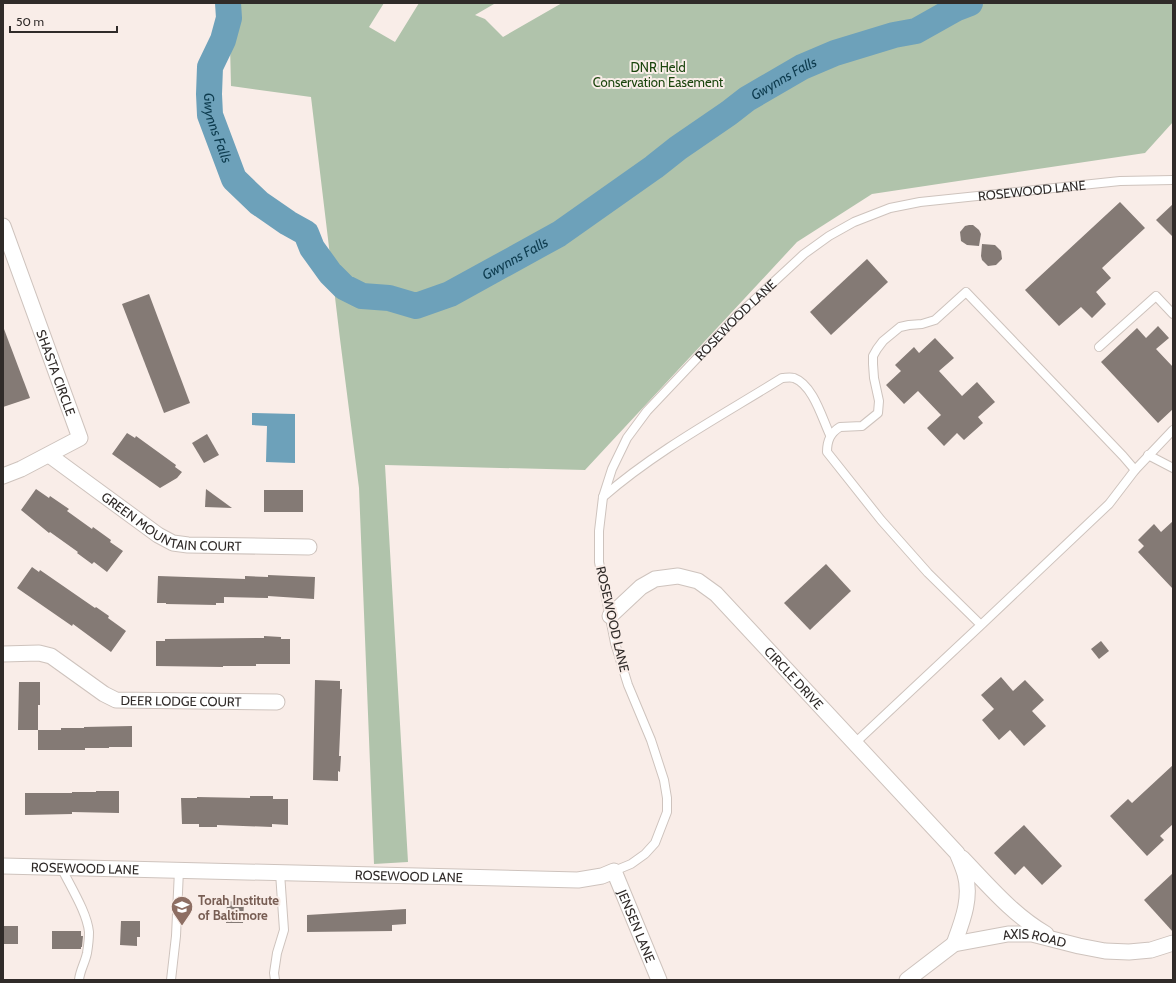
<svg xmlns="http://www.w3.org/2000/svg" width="1176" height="983" font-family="Cabin,sans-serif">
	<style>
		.green { fill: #b0c3ab }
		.water { fill: #6da1ba }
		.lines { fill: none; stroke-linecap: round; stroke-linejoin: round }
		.river { stroke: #6da1ba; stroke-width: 26 }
		.building { fill: #847a75 }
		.lane-casing { stroke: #cec3bd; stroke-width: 10 }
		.street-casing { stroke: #cec3bd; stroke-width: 17 }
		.lane { stroke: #fff; stroke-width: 8 }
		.street { stroke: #fff; stroke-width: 15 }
		.labels { text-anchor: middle; stroke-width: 4; stroke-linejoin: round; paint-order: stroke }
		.park-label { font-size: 13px; fill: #1b450d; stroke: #f9ede8 }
		.street-label { font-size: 13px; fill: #302b29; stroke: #f9ede8 }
		.education-label { font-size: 13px; font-weight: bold; fill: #785e54; stroke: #f9ede8; text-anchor: start }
		.water-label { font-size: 14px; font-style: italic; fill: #0d3b4e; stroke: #f9ede8 }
	</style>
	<rect width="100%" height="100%" fill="#f9ede8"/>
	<path class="green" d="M 229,3 L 384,3 L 369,27 L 395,42 L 419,3 L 491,3 L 494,4 L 475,15 L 485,19 L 503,37 L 562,3 L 1173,3 L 1173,122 L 1145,153 L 872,194 L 797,242 L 585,470 L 385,465 L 408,862 L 374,864 L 359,488 L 340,339 L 311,97 L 231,86 Z"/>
	<path class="water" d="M 252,413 L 295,414 L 295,463 L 266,462 L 267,426 L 252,425 Z"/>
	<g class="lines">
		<path class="river" id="s1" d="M 228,3 L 229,18 L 223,40 L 210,67 L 209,94 L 210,115 L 234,179 L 259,203 L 288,223 L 306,233 L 312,248 L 330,273 L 344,287 L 362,296 L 389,298 L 416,306 L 450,294 L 559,234 L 654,167 L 678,148 L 729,113 L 747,99 L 802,67 L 835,53 L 894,35 L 916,31 L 957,8 L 970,3"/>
	</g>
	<g class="building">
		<path d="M 1120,202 L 1145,228 L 1102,268 L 1111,278 L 1096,292 L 1106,304 L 1092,318 L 1081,307 L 1059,326 L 1025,290 Z"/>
		<path d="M 1173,204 L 1173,237 L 1156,220 Z"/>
		<path d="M 969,225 L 973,225 L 979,230 L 981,234 L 979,246 L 967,245 L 961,241 L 960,232 L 965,226 Z"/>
		<path d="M 982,244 L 995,245 L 1001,251 L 1002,259 L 996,265 L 988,266 L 982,260 L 981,256 Z"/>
		<path d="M 867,259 L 888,282 L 831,335 L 810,312 Z"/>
		<path d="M 149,294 L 190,403 L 164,413 L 122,304 Z"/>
		<path d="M 1158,326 L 1169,338 L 1156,349 L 1173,367 L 1173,409 L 1158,423 L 1101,362 L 1137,328 L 1146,338 Z"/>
		<path d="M 3,329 L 4,329 L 30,398 L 3,407 Z"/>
		<path d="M 935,338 L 954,358 L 939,371 L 962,396 L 977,382 L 995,402 L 978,417 L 983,423 L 964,440 L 957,433 L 944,446 L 927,428 L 941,415 L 918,391 L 904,404 L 886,385 L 901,371 L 895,365 L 914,347 L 919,353 Z"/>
		<path d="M 127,433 L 135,438 L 136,436 L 176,465 L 175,467 L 182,472 L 177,478 L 160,488 L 112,454 Z"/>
		<path d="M 207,434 L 219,455 L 204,463 L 192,443 Z"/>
		<path d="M 36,489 L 49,498 L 50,496 L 69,509 L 67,511 L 92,529 L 93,527 L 111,540 L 110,542 L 123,551 L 107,572 L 94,562 L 92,564 L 77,553 L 78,552 L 50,532 L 49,533 L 21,510 Z"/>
		<path d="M 206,489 L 232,508 L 205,507 Z"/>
		<rect x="264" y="490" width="39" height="22"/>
		<path d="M 1173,521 L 1173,589 L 1138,552 L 1144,546 L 1138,540 L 1154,524 L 1161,532 Z"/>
		<path d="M 826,564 L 851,591 L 810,630 L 784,603 Z"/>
		<path d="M 32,567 L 39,572 L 40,570 L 95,608 L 96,607 L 109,616 L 108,618 L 126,631 L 111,652 L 73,624 L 72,626 L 17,588 Z"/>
		<path d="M 268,575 L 315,577 L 314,599 L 268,596 L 268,598 L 224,597 L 224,603 L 216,603 L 216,605 L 166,604 L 166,603 L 157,603 L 158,576 L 245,579 L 245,576 L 268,577 Z"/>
		<path d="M 264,636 L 281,637 L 281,639 L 290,639 L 290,664 L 256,664 L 256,666 L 223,666 L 223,667 L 156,666 L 156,641 L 165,641 L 165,639 L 264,638 Z"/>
		<path d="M 1101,641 L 1109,651 L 1099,659 L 1091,649 Z"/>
		<path d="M 1001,677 L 1013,691 L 1025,680 L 1044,700 L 1032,711 L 1046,726 L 1024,746 L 1010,730 L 999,740 L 982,720 L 994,709 L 981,695 Z"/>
		<path d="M 315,680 L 340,681 L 340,689 L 342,689 L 339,756 L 341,756 L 340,772 L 338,771 L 338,781 L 313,780 Z"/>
		<path d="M 19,682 L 40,682 L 40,705 L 38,705 L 38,730 L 61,730 L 61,728 L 84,728 L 84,727 L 132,726 L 132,747 L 109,747 L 109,748 L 85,748 L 85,750 L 38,750 L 38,730 L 18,730 Z"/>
		<path d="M 1173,765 L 1173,824 L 1160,836 L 1164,840 L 1147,856 L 1110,816 L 1128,799 L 1132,803 Z"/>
		<path d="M 96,791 L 119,791 L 119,813 L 72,812 L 72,814 L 25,815 L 25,793 L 72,793 L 72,792 L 96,792 Z"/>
		<path d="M 250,796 L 273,796 L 273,799 L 288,799 L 288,825 L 272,824 L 272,827 L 217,825 L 217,827 L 199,827 L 199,824 L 182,824 L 181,798 L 197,798 L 197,797 L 250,798 Z"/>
		<path d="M 1024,825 L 1062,866 L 1042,885 L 1024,866 L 1015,875 L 994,853 Z"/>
		<path d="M 1173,873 L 1173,932 L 1144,900 Z"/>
		<path d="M 227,901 L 244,902 L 243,923 L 226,923 Z"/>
		<path d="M 406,909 L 406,924 L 392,925 L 392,931 L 307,932 L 307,915 Z"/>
		<path d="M 121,921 L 140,921 L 140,937 L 137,937 L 137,946 L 120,945 Z"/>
		<rect x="3" y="926" width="15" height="18"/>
		<path d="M 52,931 L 81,931 L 81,936 L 83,936 L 82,947 L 81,947 L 81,949 L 52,949 Z"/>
	</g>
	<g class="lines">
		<g class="lane-casing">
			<g id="lane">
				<path d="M 1099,347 L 1156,296 L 1173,314"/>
				<path d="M 1148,455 L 1173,468"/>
				<path d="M 1135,470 L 1173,430"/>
				<path d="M 603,497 C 657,450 721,416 782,378 C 785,378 790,377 794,378 C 813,385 822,418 830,435"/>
				<path d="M 855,743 L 981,625 L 928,573 L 881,520 L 827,452 C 827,441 830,433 840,427 L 862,426 L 878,413 L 879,401 L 874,378 L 873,364 L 873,356 L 877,349 L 883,341 L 900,327 L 909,325 L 922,324 L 935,320 L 966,292 L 1123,456 L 1135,470 L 1109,504 L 981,625"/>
				<path d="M 61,867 C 70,886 87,912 89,932 C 89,938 88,947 87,953 C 85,963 80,970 79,980"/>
				<path id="s2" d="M 614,871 L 631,864 L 645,854 L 655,843 L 667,812 L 667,798 L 664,780 L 651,740 L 628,685 L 615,643 L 599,562 L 599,531 L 603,497 L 612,469 L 627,438 L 647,411 L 736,317 L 804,254 L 829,236 L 854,222 L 890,208 L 920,202 L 1120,181 L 1173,180"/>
				<path d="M 171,980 L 176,936 L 179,870"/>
				<path d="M 275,980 L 274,973 L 277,953 L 284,930 L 280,873"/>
			</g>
		</g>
		<g class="street-casing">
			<g id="street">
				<path id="s3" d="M 3,226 L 80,438 L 21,469 L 3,476"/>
				<path id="s4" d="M 49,455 L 158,535 L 173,543 L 188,545 L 309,547"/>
				<path id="s5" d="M 610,616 L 641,587 L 655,579 L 678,576 L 698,581 L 716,594 L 957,853 C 960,860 963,867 965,874 C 972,898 962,922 954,944"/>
				<path id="s6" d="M 3,654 L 39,653 L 51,656 L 104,694 L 116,700 L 277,702"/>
				<path d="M 962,858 C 988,885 1013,915 1046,934"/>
				<path id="s7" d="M 3,866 L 578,880 L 602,876 L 614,871 L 659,980"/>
				<path id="s8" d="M 907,980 L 954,944 L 1008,934 L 1032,934 L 1079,946 L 1105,951 L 1129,952 L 1151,950 L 1173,943"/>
			</g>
		</g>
		<use href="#lane" class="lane"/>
		<use href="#street" class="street"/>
	</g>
	<defs>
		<g id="school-pin" transform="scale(1.15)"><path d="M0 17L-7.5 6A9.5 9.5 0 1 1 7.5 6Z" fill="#8d6e63" stroke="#f9ede8"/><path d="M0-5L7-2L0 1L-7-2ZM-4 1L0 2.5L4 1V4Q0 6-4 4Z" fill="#fff"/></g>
	</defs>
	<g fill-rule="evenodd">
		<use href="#school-pin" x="182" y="907"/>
	</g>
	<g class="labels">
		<g class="park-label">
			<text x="658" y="72">DNR Held<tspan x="658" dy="15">Conservation Easement</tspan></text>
		</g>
		<g class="street-label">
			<text dy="5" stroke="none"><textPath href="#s2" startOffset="970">ROSEWOOD LANE</textPath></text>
			<text dy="5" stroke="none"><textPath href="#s2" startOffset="634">ROSEWOOD LANE</textPath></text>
			<text dy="5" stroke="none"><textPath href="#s3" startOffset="156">SHASTA CIRCLE</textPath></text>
			<text dy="5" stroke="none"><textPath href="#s4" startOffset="144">GREEN MOUNTAIN COURT</textPath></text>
			<text transform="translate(613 619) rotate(77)" y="5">ROSEWOOD LANE</text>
			<text dy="5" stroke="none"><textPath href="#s5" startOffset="239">CIRCLE DRIVE</textPath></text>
			<text dy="5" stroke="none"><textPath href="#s6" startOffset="192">DEER LODGE COURT</textPath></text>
			<text dy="5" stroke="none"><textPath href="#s7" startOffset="82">ROSEWOOD LANE</textPath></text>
			<text dy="5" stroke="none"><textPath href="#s7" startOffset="406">ROSEWOOD LANE</textPath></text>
			<text dy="5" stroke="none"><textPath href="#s7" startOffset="672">JENSEN LANE</textPath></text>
			<text dy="5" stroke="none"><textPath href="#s8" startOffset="141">AXIS ROAD</textPath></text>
		</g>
		<g class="education-label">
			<text x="198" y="905">Torah Institute<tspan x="198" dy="15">of Baltimore</tspan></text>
		</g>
		<g class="water-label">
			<text dy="5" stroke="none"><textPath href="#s1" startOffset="851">Gwynns Falls</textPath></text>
			<text dy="5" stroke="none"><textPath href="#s1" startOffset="130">Gwynns Falls</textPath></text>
			<text dy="5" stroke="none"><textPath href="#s1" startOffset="527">Gwynns Falls</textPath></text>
		</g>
	</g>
	<rect width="1176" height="983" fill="none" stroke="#302b29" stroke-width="8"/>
	<path d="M10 26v6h107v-6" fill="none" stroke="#302b29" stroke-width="2"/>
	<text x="16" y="26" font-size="12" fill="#302b29" stroke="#f9ede8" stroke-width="3" paint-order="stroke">50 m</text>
</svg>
